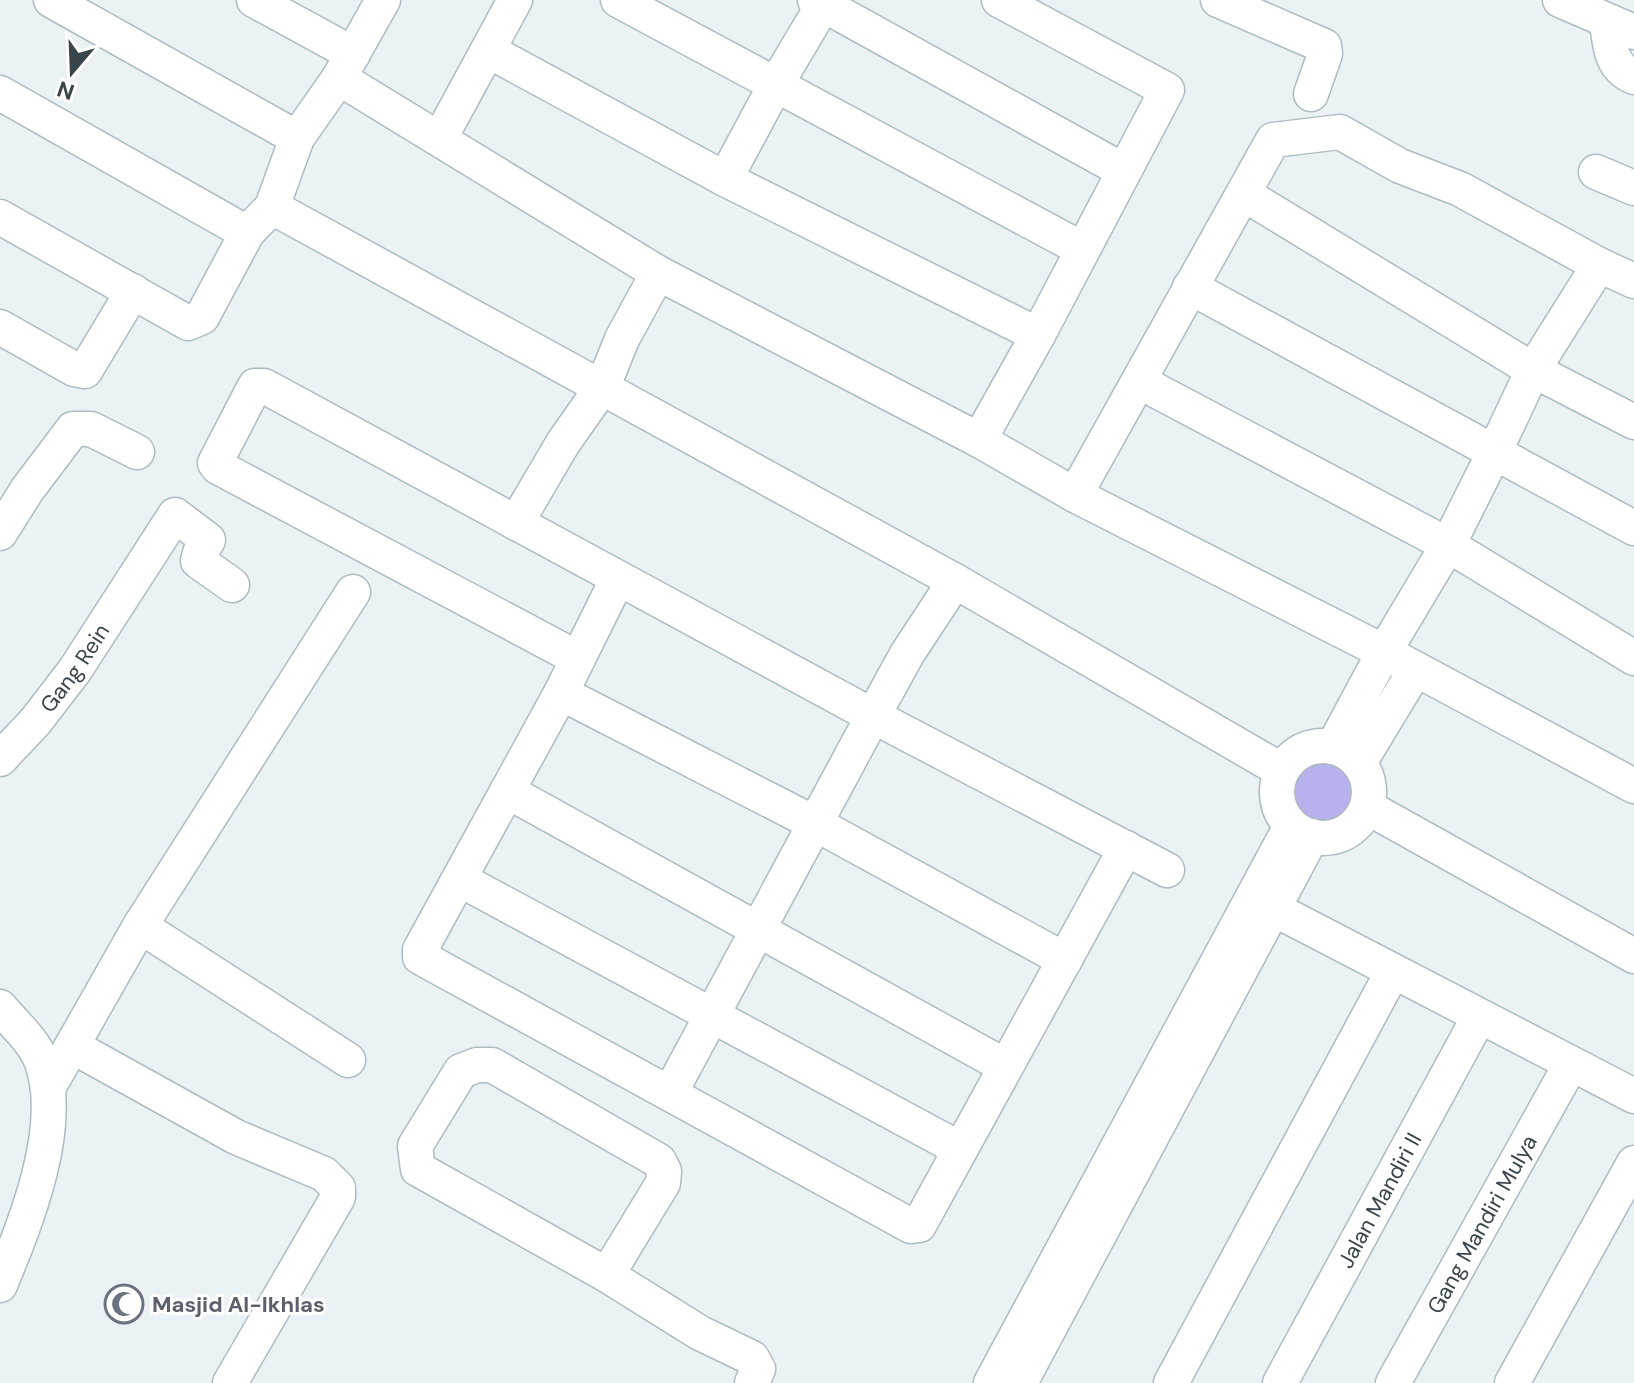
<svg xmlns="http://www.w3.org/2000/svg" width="1634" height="1383" font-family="'DM Sans',sans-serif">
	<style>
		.green { fill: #b7b1ed }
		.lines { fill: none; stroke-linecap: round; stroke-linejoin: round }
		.minor-casing { stroke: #acbcc3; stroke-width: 37 }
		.minor { stroke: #fff; stroke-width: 34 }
		.labels { text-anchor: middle; stroke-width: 6; stroke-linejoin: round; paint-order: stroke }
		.street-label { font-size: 22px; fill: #38464c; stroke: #fff }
		.worship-label { font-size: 22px; font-weight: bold; fill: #5b616d; stroke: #fff; text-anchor: start }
	</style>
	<rect width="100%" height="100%" fill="#ebf2f6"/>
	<path class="green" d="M 1384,652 L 1416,669 L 1367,776 L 1369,793 L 1361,822 C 1337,840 1326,843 1300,826 C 1294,822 1284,818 1281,811 C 1264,783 1291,753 1318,746 Z"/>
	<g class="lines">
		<g class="minor-casing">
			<g id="minor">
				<path d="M 51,0 L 297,138"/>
				<path d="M 254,0 L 353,54"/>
				<path d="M 618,0 L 1082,249"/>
				<path d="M 815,0 L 1124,171"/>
				<path d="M 1218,0 L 1324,46 L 1325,54 L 1311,94"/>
				<path d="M 1560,0 L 1634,32"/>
				<path d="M 1607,22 C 1610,45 1610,67 1634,77"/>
				<path d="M 489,51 L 725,179 L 1038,335"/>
				<path d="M 339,78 L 658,273 L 979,440 L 1075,495 L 1384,652 L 1634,786"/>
				<path d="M 0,93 L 247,233"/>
				<path d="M 440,138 L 515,0"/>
				<path d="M 1596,172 L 1634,188"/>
				<path d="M 725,179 L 775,86 L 826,0"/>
				<path d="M 1244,194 L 1533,370 L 1634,422"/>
				<path d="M 272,207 L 955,581 L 1281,770"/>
				<path d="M 0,217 L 188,323 L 202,317 L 247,233 L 272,207 L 297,138 L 339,78 L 383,0"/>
				<path d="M 1190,287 L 1634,528"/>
				<path d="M 0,327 L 74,369 L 85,371 L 133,291"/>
				<path d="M 1140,382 L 1448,545 L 1634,658"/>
				<path d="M 979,440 L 1038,335 L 1167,90 L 999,0"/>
				<path d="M 1075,495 L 1273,140 L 1340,132 L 1400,166 L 1460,189 L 1599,265 L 1634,281"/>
				<path d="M 516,523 L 563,443 L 603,386 L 622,339 L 658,273"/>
				<path d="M 0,533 L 27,490 L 73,429 L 91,429 L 137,452"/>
				<path d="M 618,578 L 561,693 L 420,950 L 420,957 L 911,1226 L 919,1225 L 1126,848"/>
				<path d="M 577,658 L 218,467 L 215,463 L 255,386 L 264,386 L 873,716 L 1167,870"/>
				<path d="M 561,693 L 816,824 L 1065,960"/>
				<circle cx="1323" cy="792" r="46"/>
				<path d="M 1333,747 L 1384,652 L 1448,545 L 1494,453 L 1533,370 L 1599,265"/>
				<path id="s1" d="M 0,759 L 35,722 L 75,670 L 175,515 L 208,540 L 200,553 L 198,561 L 232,585"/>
				<path d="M 1359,763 L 1416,669"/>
				<path d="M 507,791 L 1005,1066"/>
				<path d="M 1367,807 L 1634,956"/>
				<path d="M 459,879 L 960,1149"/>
				<path d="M 1274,909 L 1634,1096"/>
				<path d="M 140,926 L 353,592"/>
				<path d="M 0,1007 C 14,1024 33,1040 41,1060 C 66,1126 25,1224 0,1285"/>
				<path d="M 72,1046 L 236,1137 L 324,1174 L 338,1188 L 338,1197 L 230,1383"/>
				<path d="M 48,1088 L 140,926 L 348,1060"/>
				<path d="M 670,1093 L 873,716 L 907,654 L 955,581"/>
				<path d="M 607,1275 L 663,1183 L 664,1171 L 659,1161 L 492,1065 L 477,1065 L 461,1071 L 415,1146 L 418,1169 L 607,1275 L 700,1333 L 752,1358 L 758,1369 L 752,1383"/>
				<path d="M 991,1383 L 1291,826"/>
				<path d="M 1020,1383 L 1312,836"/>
				<path d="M 1171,1383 L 1393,971"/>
				<path id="s2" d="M 1280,1383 L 1479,1017"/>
				<path id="s3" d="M 1393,1383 L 1571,1064"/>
				<path d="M 1512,1383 L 1634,1163"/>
			</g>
		</g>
		<use href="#minor" class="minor"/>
	</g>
	<defs>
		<g id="mosque-ring" transform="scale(2)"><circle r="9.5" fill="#fff" stroke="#6b7280" stroke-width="1.5"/><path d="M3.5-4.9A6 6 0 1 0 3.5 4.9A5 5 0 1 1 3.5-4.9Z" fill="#6b7280"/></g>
	</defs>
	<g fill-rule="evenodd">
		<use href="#mosque-ring" x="124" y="1304"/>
	</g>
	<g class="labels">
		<g class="street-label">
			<text dy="8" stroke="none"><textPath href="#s1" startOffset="118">Gang Rein</textPath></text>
			<text dy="8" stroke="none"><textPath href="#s2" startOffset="208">Jalan Mandiri II</textPath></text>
			<text dy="8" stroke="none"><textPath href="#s3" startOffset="182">Gang Mandiri Mulya</textPath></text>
		</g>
		<g class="worship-label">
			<text x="152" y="1312">Masjid Al-Ikhlas</text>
		</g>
	</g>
	<g transform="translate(72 72) rotate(199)" stroke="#ffffff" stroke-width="6" paint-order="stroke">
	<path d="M0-6L14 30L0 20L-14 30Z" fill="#38464c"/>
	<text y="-12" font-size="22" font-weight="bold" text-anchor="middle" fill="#38464c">N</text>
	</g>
</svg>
